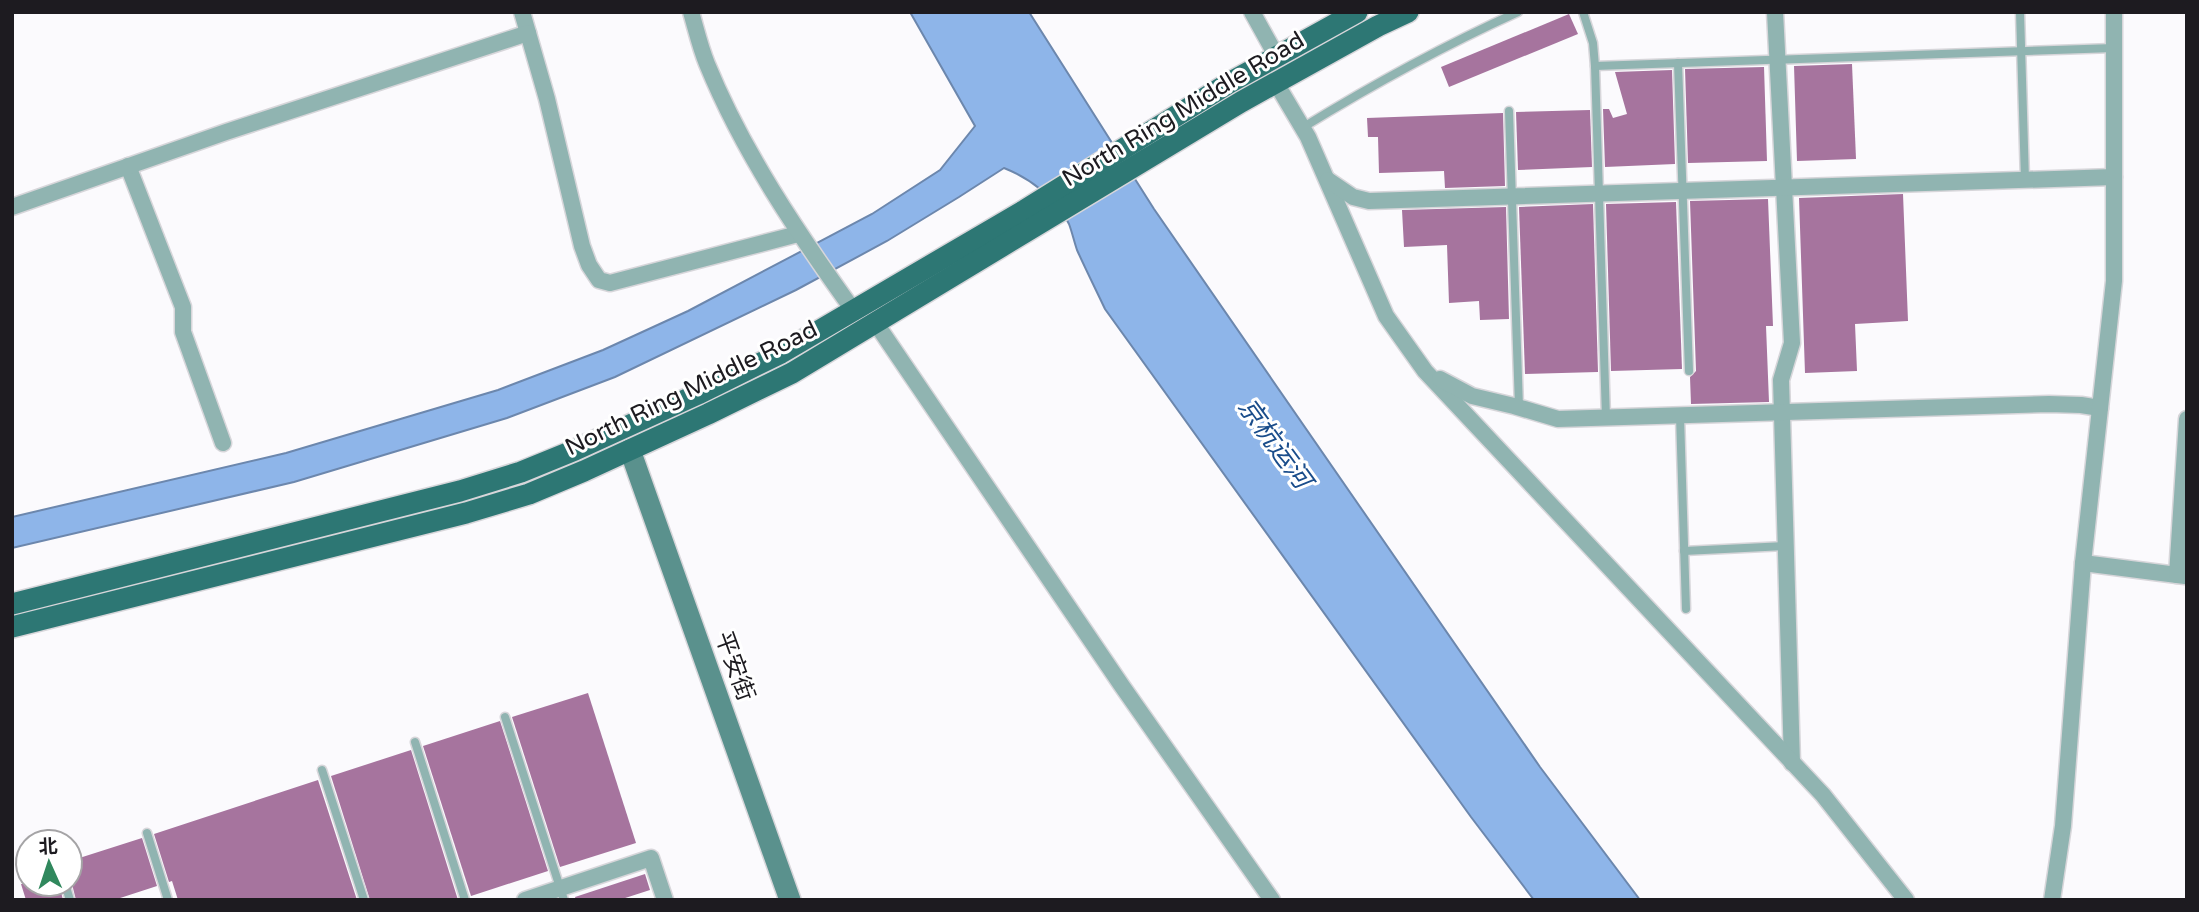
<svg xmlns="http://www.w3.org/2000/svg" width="2199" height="912" font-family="'Varela Round','Noto Sans SC',sans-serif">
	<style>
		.water { fill: #8eb5e9; stroke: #6c87ad; stroke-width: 2 }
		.building { fill: #a6749e }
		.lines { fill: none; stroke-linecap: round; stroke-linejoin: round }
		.lane-casing { stroke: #d7d6da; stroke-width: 11 }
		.street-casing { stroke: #d7d6da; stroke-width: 19 }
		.secondary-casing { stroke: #d7d6da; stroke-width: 24 }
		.primary-casing { stroke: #d7d6da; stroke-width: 24 }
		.lane { stroke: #90b4b1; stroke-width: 8 }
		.street { stroke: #90b4b1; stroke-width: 16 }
		.secondary { stroke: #5a918d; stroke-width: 21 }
		.primary { stroke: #2d7774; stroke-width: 21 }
		.labels { text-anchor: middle; stroke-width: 6; stroke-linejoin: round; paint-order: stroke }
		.street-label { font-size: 24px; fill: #1d1b20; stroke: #fff }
		.water-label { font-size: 26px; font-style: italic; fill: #1a4d8b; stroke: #fff }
	</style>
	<rect width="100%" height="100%" fill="#fbfafd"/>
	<path class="water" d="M 910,12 L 1029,12 L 1154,209 L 1540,767 L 1640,900 L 1534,900 L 1471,817 L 1105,309 C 1096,290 1086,270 1077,250 C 1074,241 1072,232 1069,224 C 1057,198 1029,178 1004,168 L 959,197 L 887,241 L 796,290 L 615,377 L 507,418 L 294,482 L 12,548 L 12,517 L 286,453 L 498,390 L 603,350 L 688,311 L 872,214 L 940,170 L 975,126 Z"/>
	<g class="building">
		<path d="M 1569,14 L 1578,34 L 1449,87 L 1441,67 Z"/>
		<path d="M 1852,64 L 1856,159 L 1797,161 L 1794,66 Z"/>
		<path d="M 1764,67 L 1767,161 L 1688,163 L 1685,69 Z"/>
		<path d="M 1672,70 L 1675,164 L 1605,167 L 1603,109 L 1609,109 L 1613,118 L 1627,114 L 1615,72 Z"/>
		<path d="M 1590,110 L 1592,167 L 1518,170 L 1516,112 Z"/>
		<path d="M 1503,113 L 1505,186 L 1445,188 L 1444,171 L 1379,173 L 1378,137 L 1368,137 L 1367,118 Z"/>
		<path d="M 1903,194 L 1908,321 L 1855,324 L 1857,371 L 1805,373 L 1799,198 Z"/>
		<path d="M 1768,199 L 1773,326 L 1766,326 L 1769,402 L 1691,404 L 1690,377 L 1696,371 L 1690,201 Z"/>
		<path d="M 1676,202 L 1682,369 L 1611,371 L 1606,204 Z"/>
		<path d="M 1593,204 L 1598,372 L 1525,374 L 1519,207 Z"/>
		<path d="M 1506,207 L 1509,319 L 1480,320 L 1479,301 L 1449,303 L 1447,245 L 1404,247 L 1402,210 Z"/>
		<path d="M 588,693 L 636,843 L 560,867 L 512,717 Z"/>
		<path d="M 500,721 L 548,871 L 471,896 L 423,746 Z"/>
		<path d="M 411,750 L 458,900 L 370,900 L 331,776 Z"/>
		<path d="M 318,780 L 357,900 L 178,900 L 172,881 L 169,882 L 154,834 Z"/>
		<path d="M 142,838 L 157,886 L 114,900 L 76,900 L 72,884 L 75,884 L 70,861 Z"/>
		<path d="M 645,874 L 650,890 L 619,900 L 576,900 L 575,897 Z"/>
		<path d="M 21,884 L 59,884 L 63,900 L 26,900 Z"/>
	</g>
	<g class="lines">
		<g class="lane-casing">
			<g id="lane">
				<path d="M 1583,12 L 1593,43 L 1595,66 L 1606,418"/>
				<path d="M 2020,12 L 2025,180"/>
				<path d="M 1678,63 L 1689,371"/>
				<path d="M 1595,66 L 2114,48"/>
				<path d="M 1509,111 L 1519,407"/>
				<path d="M 1302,128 C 1372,85 1443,46 1518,12"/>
				<path d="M 1680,416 L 1686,609"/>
				<path d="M 1684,551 L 1786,546"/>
				<path d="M 505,717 L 564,900"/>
				<path d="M 415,742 L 465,900"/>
				<path d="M 322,770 L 364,900"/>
				<path d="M 147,833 L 168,900"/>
				<path d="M 65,884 L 70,900"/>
			</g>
		</g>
		<g class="street-casing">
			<g id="street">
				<path d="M 522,12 L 547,99 L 582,246 L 589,265 L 599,280 L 610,283 L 798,234"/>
				<path d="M 691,12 C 696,29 700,47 707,64 C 743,152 797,232 853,310"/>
				<path d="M 1252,12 L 1277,57"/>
				<path d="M 1775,12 L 1792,343 L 1781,380 L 1792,763"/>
				<path d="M 1276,83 L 1308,137 L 1386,316 L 1425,371 L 1823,795 L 1906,900"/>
				<path d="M 128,166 L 183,307 L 183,332 L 223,443"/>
				<path d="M 1328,180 L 1353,197 L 1369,201 L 2114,177"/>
				<path d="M 12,207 L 226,132 L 528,33"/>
				<path d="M 875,322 L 1122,686 L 1272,900"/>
				<path d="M 1440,379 L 1472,396 L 1514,406 L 1558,419 L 2049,404 L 2081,405 L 2100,408"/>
				<path d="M 2083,563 L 2185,576"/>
				<path d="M 2177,575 L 2187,419"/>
				<path d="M 525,900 L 651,858 L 665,900"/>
				<path d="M 2052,900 L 2063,826 L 2083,563 L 2114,281 L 2114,12"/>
			</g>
		</g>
		<g class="secondary-casing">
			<path id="secondary" d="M 630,450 L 790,900"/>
		</g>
		<g class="primary-casing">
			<g id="primary">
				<path d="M 12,604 L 460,491 L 521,472 L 575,450 L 698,394 L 781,353 L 1025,210 L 1229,83 L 1357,12"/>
				<path d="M 12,627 L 466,513 L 529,494 L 584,471 L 708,414 L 792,373 L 1241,102 L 1378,26 L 1408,12"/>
			</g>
		</g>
		<use href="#lane" class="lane"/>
		<use href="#street" class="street"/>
		<use href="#secondary" class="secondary"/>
		<use href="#primary" class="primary"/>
	</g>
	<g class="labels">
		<g class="street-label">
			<text transform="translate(1183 109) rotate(-31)" y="8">North Ring Middle Road</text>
			<text transform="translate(691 388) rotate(-26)" y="8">North Ring Middle Road</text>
			<text transform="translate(735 666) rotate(70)" y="8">平安街</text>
		</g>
		<g class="water-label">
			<text transform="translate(1275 443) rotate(54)" y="9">京杭运河</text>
		</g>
	</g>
	<rect width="2199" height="912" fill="none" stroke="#1d1b20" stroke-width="28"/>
	<g transform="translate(49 863) rotate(357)"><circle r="33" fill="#ffffff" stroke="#a5a4a6" stroke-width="2"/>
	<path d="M0-5L12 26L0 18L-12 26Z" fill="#30885d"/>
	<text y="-10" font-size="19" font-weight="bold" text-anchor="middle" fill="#1d1b20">北</text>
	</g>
</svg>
